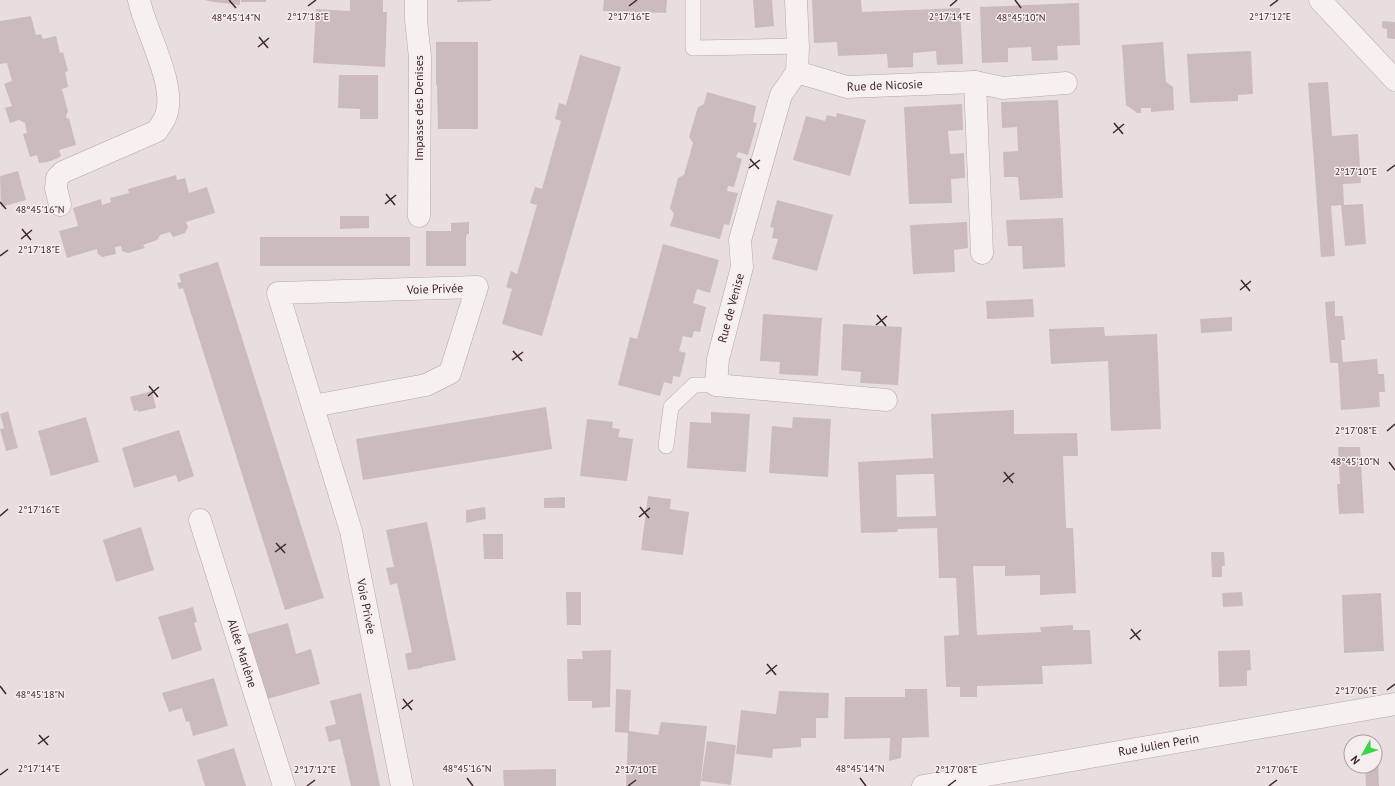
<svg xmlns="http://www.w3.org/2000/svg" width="1395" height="786" font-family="'PT Sans',sans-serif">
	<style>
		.building { fill: #cbbbbd; fill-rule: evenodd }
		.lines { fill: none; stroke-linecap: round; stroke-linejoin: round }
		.lane-casing { stroke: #b6a7a8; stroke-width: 16 }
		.street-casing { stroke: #b6a7a8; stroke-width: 23 }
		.lane { stroke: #f6f0f1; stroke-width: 15 }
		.street { stroke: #f6f0f1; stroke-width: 22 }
		.ticks { fill: none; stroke: #402629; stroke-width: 1.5 }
		.labels { text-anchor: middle; stroke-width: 3; stroke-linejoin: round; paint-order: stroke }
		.street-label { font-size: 12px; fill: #402629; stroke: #f6edef }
		.ticks-label { font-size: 10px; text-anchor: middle; fill: #402629; stroke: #f6edef; stroke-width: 3; stroke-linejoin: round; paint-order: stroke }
	</style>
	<rect width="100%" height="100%" fill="#e8dedf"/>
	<g class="building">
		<path d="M 204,0 L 240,0 L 240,5 L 214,2 Z"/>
		<rect x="241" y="0" width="25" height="2"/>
		<path d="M 350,0 L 383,0 L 383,12 L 387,12 L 385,67 L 313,63 L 316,9 L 350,11 Z"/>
		<path d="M 457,0 L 491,0 L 491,1 L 457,2 Z"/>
		<path d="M 604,0 L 667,0 L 666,13 L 603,11 Z"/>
		<path d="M 753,0 L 772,0 L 774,26 L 755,28 Z"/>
		<path d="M 812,0 L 861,0 L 862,12 L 960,8 L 963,64 L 937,65 L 936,51 L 913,53 L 913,67 L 888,68 L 887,54 L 838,56 L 837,42 L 814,43 Z"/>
		<path d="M 1079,3 L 1080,45 L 1057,46 L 1058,60 L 1032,61 L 1031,47 L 1008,48 L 1008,62 L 982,63 L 980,7 Z"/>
		<path d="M 31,16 L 36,35 L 41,34 L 43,39 L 56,36 L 60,53 L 63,52 L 68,71 L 65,72 L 68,87 L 62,89 L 68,112 L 66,115 L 67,119 L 69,118 L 76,145 L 59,150 L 61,156 L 58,158 L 48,162 L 39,163 L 37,155 L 30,157 L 23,134 L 27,133 L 25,123 L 19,120 L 10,123 L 5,108 L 12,106 L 4,84 L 12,81 L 7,63 L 0,64 L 0,21 Z"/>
		<path d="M 1382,21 L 1395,22 L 1395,39 L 1387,38 L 1387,29 L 1382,28 Z"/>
		<path d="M 436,42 L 478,42 L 478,129 L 438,129 L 437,85 L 436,85 Z"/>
		<path d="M 1163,42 L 1166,82 L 1173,87 L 1174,110 L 1151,112 L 1151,108 L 1141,108 L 1141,113 L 1137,113 L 1126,105 L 1122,45 Z"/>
		<path d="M 1251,51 L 1253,94 L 1238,95 L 1238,101 L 1190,103 L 1187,54 Z"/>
		<path d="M 580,55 L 621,67 L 542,336 L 502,324 L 512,289 L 506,287 L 511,271 L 517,274 L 537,205 L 530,203 L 535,187 L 542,189 L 561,121 L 555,119 L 559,103 L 566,105 Z"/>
		<path d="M 339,75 L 378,75 L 378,119 L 360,119 L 360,109 L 338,108 Z"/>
		<path d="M 1328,82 L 1332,136 L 1358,134 L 1361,183 L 1343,184 L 1344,205 L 1363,204 L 1366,244 L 1345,246 L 1341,205 L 1331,206 L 1335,256 L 1321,257 L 1308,83 Z"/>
		<path d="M 707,92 L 756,106 L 753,122 L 757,123 L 748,155 L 738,152 L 736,157 L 742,159 L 734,187 L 728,186 L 727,191 L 738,193 L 729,225 L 724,224 L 720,239 L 670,226 L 674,214 L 670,208 L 678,178 L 684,175 L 693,143 L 689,137 L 698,107 L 704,104 Z"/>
		<path d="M 1058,100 L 1063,198 L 1020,200 L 1018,177 L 1004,177 L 1003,152 L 1018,151 L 1017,127 L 1002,128 L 1001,102 Z"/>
		<path d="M 962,104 L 963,130 L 948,131 L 950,154 L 964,153 L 965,178 L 951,179 L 952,203 L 909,204 L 904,107 Z"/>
		<path d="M 837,113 L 866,120 L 850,176 L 793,160 L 806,116 L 825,121 L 827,115 L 836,117 Z"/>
		<path d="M 18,171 L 26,200 L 1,207 L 0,176 Z"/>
		<path d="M 176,175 L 177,180 L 185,178 L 189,193 L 207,187 L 215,213 L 186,222 L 188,227 L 185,233 L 173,237 L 170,232 L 160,235 L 157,240 L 143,245 L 145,248 L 128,253 L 122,251 L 121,246 L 115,247 L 116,254 L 102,257 L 98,254 L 97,249 L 67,258 L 59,231 L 78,226 L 73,208 L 101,199 L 102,205 L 111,202 L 110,198 L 129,193 L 128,189 Z"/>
		<path d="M 777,200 L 833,215 L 817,271 L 772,259 L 778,239 L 772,238 L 774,228 L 770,227 Z"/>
		<path d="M 340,216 L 369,216 L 369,228 L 340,229 Z"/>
		<path d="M 1063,218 L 1065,267 L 1023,269 L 1022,246 L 1008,246 L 1006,220 Z"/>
		<path d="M 469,222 L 469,234 L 467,234 L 466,237 L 466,266 L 426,266 L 426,231 L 451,231 L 451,223 Z"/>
		<path d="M 967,222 L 968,248 L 954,250 L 955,272 L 913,274 L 910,225 Z"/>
		<rect x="260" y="237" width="150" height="29"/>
		<path d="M 663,244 L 719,260 L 710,293 L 697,289 L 693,303 L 706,307 L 700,332 L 694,331 L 692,338 L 683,336 L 679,351 L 686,353 L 680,377 L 673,376 L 672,384 L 664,382 L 660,396 L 618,385 L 630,337 L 637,339 Z"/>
		<path d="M 218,262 L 324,598 L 285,610 L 183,288 L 179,289 L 177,283 L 181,282 L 179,274 Z"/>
		<path d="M 1033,299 L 1034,317 L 987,319 L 986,301 Z"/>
		<path d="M 1335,301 L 1335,316 L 1343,316 L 1345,340 L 1341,340 L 1343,362 L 1377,359 L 1378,374 L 1384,374 L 1385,392 L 1379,392 L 1380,407 L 1341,410 L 1338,363 L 1330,363 L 1325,302 Z"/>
		<path d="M 763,314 L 822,318 L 818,376 L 779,374 L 780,362 L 760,361 Z"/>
		<path d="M 1232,317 L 1232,331 L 1201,333 L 1200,319 Z"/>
		<path d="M 843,324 L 902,327 L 898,385 L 860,383 L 861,372 L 841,370 Z"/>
		<path d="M 1104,327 L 1105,336 L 1157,334 L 1161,429 L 1111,431 L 1108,361 L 1051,364 L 1049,329 Z"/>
		<path d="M 152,391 L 156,408 L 138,412 L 138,410 L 134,411 L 130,397 Z"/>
		<path d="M 546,407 L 552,449 L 363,480 L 356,439 Z"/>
		<path d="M 1014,410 L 1014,434 L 1077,433 L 1078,456 L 1063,456 L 1066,528 L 1073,528 L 1076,593 L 1040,595 L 1040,575 L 1005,576 L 1005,566 L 973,566 L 977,635 L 1041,632 L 1040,627 L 1073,625 L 1073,630 L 1090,630 L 1092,664 L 1042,666 L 1043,684 L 977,686 L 977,697 L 960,697 L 960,687 L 946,687 L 944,636 L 959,635 L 956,578 L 939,578 L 937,528 L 898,529 L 897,532 L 861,533 L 858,462 L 933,458 L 931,414 ZM 922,474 L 934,474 L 936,516 L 897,517 L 896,475 Z"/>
		<path d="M 8,411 L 18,448 L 6,451 L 0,429 L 4,428 L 0,414 Z"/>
		<path d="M 711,412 L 750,414 L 746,472 L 687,468 L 690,422 L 711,423 Z"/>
		<path d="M 86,417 L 99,462 L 51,476 L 38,431 Z"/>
		<path d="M 793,417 L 831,419 L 828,477 L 769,473 L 772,426 L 792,428 Z"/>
		<path d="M 587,419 L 613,422 L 612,428 L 620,429 L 618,437 L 633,439 L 627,481 L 580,476 Z"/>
		<path d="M 179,430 L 194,476 L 178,482 L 176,475 L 134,488 L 122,448 Z"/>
		<path d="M 1338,447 L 1360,447 L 1364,513 L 1339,514 L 1337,484 L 1340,484 Z"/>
		<path d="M 648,496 L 671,499 L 670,509 L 689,512 L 683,555 L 641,550 Z"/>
		<path d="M 565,497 L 565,508 L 544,508 L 544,498 Z"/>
		<path d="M 485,507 L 486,519 L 466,523 L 466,510 Z"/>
		<path d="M 427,522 L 456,660 L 422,667 L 422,668 L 408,670 L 405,654 L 412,652 L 397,583 L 390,585 L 386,568 L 394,567 L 386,530 Z"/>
		<path d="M 141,527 L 154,570 L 116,582 L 103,540 Z"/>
		<path d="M 483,534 L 503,534 L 503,559 L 484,559 Z"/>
		<path d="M 1211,552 L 1224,552 L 1225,566 L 1222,566 L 1222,577 L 1212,577 Z"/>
		<path d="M 566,592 L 581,592 L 581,625 L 567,625 Z"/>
		<path d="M 1242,592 L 1243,606 L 1223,607 L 1222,593 Z"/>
		<path d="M 1381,593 L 1384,651 L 1344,653 L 1342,595 Z"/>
		<path d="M 193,607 L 197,622 L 194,623 L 202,650 L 172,660 L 158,617 Z"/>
		<path d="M 288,623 L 296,654 L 311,649 L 320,684 L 264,700 L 244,635 Z"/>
		<path d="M 611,650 L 610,707 L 592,708 L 592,701 L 568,701 L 567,659 L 583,659 L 582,651 Z"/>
		<path d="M 1250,650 L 1251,670 L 1247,671 L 1247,686 L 1219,687 L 1218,651 Z"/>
		<path d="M 214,678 L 228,726 L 193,736 L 189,721 L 186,722 L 182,708 L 169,712 L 162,693 Z"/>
		<path d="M 616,689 L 631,690 L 629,731 L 658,735 L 661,722 L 707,726 L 700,786 L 626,786 L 628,733 L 615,732 Z"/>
		<path d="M 905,689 L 927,689 L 929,737 L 902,738 L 901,758 L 889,761 L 890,738 L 844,739 L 845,697 L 905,697 Z"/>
		<path d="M 779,691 L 829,693 L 828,718 L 816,718 L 816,738 L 801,738 L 801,747 L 773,749 L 772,758 L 736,754 L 741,710 L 776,714 Z"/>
		<path d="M 361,693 L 380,786 L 351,786 L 340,739 L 329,742 L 325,727 L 336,724 L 330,701 Z"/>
		<path d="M 707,741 L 736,745 L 731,785 L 701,781 Z"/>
		<path d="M 234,748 L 246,786 L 205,786 L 197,760 Z"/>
		<path d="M 1375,763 L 1378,763 L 1379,786 L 1366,786 L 1365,766 L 1375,766 Z"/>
		<path d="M 556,769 L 556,786 L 504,786 L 503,770 Z"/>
	</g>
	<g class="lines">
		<g class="lane-casing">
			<g id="lane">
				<path d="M 693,0 L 693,48 L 798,46"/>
				<path d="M 666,446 L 671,407 L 694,385 L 716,385"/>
			</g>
		</g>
		<g class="street-casing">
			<g id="street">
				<path d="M 416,0 L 416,20 L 420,57 L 419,216"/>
				<path d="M 796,0 L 798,46 L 797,72 L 781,95 L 740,240 L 742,267 L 718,359 L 716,385 L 886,400"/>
				<path d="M 1320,0 L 1395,80"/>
				<path id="s1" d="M 797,72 L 847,87 L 975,82 L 1003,88 L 1066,83"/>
				<path d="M 975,82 L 982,253"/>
				<path d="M 60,205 L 56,188 L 57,178 L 63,172 L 157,131 C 160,126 163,122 165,118 C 179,88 145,31 139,0"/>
				<path id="s2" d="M 313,406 L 426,385 L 450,373 L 477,287 L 278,293 L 351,531 L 402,786"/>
				<path id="s3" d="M 200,520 L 284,786"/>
				<path id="s4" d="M 923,786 L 1395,704"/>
			</g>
		</g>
		<use href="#lane" class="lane"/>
		<use href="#street" class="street"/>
	</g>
	<path class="ticks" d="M 229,0 L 236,8M 1015,0 L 1021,8M 308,6 L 316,0M 629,6 L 637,0M 950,6 L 957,0M 1270,6 L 1278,0M 259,37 L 268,48M 258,47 L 269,38M 1114,123 L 1123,134M 1113,133 L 1124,124M 750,159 L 759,169M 749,168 L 760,160M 1387,171 L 1395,165M 386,194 L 395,205M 0,202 L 6,209M 385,204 L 396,195M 22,229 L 31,240M 21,239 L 32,230M 0,256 L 8,250M 1241,280 L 1250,291M 1240,290 L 1251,281M 877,315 L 886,326M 876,325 L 887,316M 513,351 L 522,361M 512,360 L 523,352M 149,386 L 158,397M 148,396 L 159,387M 1387,431 L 1395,424M 1389,462 L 1395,470M 1004,472 L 1013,483M 1003,482 L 1014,473M 640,507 L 649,518M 0,516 L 8,509M 639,517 L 650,508M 276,543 L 285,553M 275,552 L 286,544M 1131,629 L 1140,640M 1130,639 L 1141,630M 767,664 L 776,675M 766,674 L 777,665M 0,686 L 6,694M 1387,690 L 1395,684M 403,699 L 412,710M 402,709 L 413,700M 39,735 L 48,745M 38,744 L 49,736M 0,775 L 8,769M 467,778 L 473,786M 860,778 L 866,786M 307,786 L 315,780M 628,786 L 636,780M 948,786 L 956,780M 1269,786 L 1277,780"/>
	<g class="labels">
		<g class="street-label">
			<text dy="4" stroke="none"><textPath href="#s1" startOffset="90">Rue de Nicosie</textPath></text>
			<text transform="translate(419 108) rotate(-90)" y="4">Impasse des Denises</text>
			<text transform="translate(435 289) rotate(-2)" y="4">Voie Privée</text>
			<text transform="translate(731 308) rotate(-75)" y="4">Rue de Venise</text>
			<text dy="4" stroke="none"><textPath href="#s2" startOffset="757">Voie Privée</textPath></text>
			<text dy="4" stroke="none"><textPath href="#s3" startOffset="140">Allée Marlène</textPath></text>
			<text dy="4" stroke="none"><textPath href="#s4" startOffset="239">Rue Julien Perin</textPath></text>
		</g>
	</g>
	<g class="ticks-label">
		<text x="308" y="20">2°17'18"E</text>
		<text x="629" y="20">2°17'16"E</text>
		<text x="950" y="20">2°17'14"E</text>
		<text x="1270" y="20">2°17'12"E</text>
		<text x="236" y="21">48°45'14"N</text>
		<text x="1021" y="21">48°45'10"N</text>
		<text x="1356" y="175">2°17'10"E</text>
		<text x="40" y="213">48°45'16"N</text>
		<text x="39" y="253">2°17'18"E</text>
		<text x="1356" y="434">2°17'08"E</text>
		<text x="1355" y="465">48°45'10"N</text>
		<text x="39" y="513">2°17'16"E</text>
		<text x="1356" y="694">2°17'06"E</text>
		<text x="40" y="698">48°45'18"N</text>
		<text x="467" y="772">48°45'16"N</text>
		<text x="860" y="772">48°45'14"N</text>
		<text x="39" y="772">2°17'14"E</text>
		<text x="315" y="773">2°17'12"E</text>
		<text x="636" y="773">2°17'10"E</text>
		<text x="956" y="773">2°17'08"E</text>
		<text x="1277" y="773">2°17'06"E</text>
	</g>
	<g transform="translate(1363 754) rotate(231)"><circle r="19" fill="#f6edef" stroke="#ad9da0"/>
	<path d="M0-3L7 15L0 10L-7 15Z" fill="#3bd548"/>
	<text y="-6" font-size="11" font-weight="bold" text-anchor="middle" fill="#402629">N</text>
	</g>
</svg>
